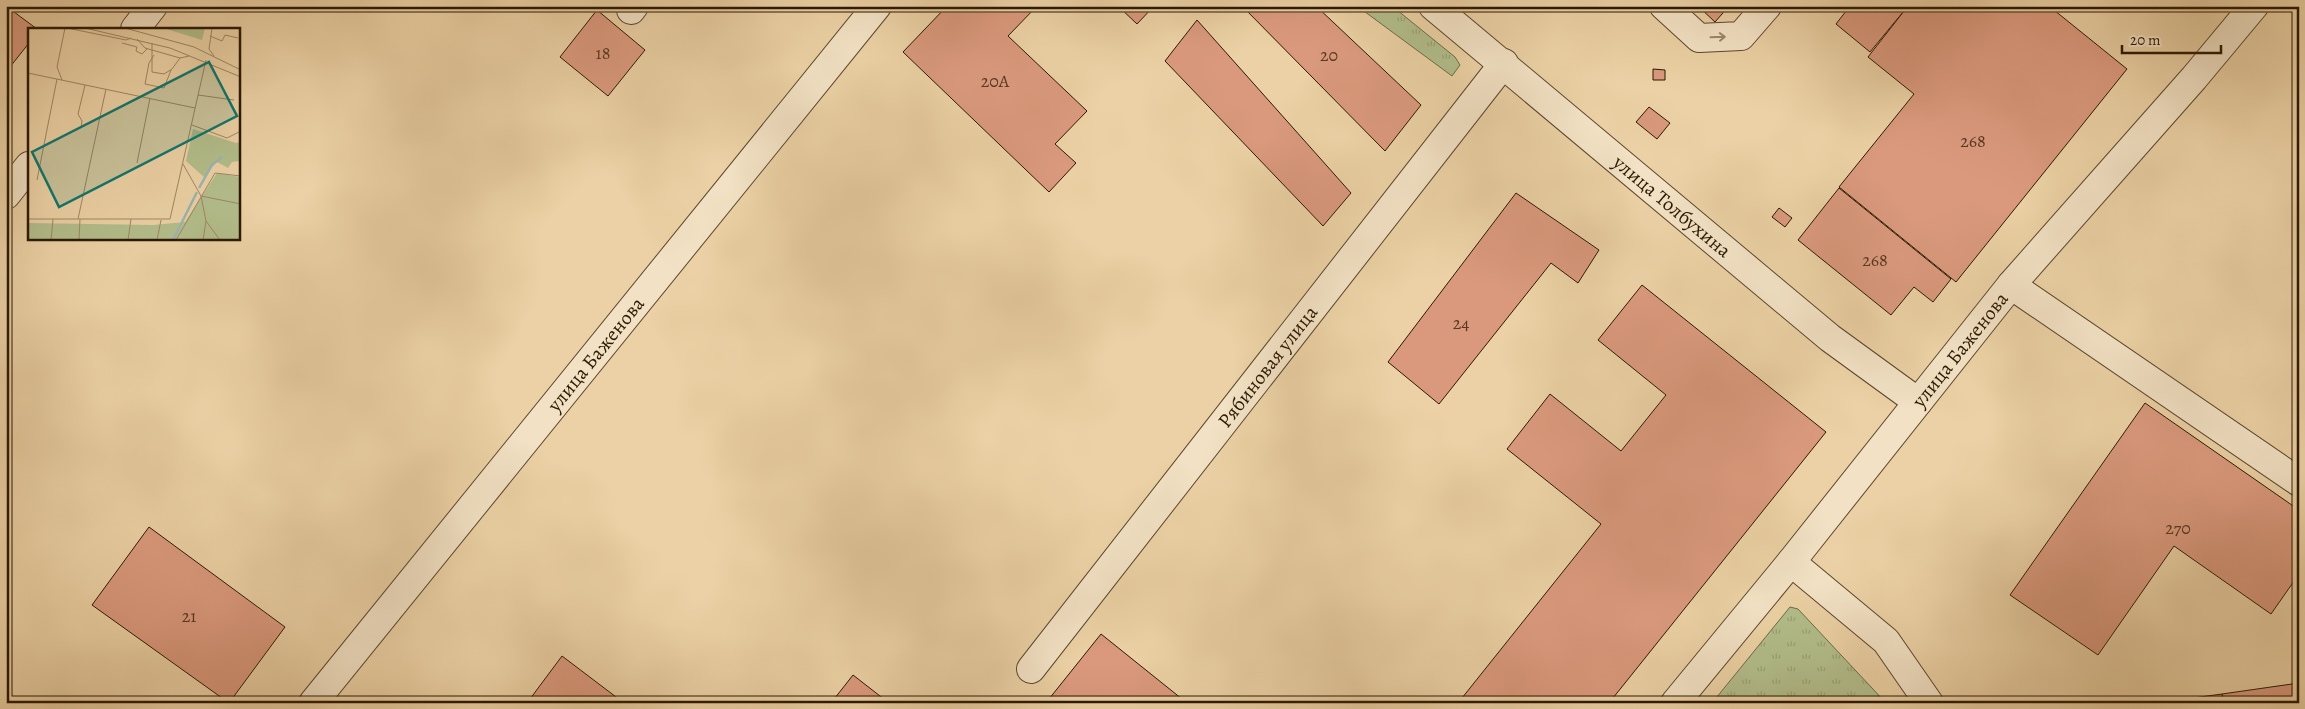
<svg xmlns="http://www.w3.org/2000/svg" width="2305" height="709" font-family="Alegreya,serif">
	<style>
		.grass { fill: url(#grass-tufts); stroke: #6f6b46 }
		.building { fill: #da997d; stroke: #2c1902 }
		.lines { fill: none; stroke-linecap: round; stroke-linejoin: round }
		.minor-casing { stroke: #5c472b; stroke-width: 30 }
		.minor { stroke: #f2e1c4; stroke-width: 28 }
		.oneway { stroke: #99876d }
		.labels { text-anchor: middle; stroke-width: 4; stroke-linejoin: round; paint-order: stroke }
		.number-label { font-size: 18px; fill: #583921 }
		.street-label { font-size: 20px; fill: #2c1902; stroke: #f2e1c4 }
		.inset-river { fill: none; stroke: #9bb5b0; stroke-width: 2.5 }
		.inset-road { fill: none; stroke: #9f8764; stroke-width: 1 }
		.view { fill: #0f766e; fill-opacity: 0.15; stroke: #0f766e; stroke-width: 2.5 }
		.inset-edge { fill: none; stroke: #2c1902; stroke-width: 2.5 }
	</style>
	<defs>
		<pattern id="grass-tufts" width="24" height="20" patternUnits="userSpaceOnUse" patternTransform="scale(1.25)"><rect width="24" height="20" fill="#b2bd8b"/><path d="M3 7l-1-3M5 7V3M7 7l1-3M15 17l-1-3M17 17v-4M19 17l1-3" fill="none" stroke="#99a276"/></pattern>
	</defs>
	<rect width="100%" height="100%" fill="#ebd1a5"/>
	<filter id="stains"><feTurbulence type="fractalNoise" baseFrequency=".004" numOctaves="4"/><feColorMatrix values="0 0 0 0 .2 0 0 0 0 .09 0 0 0 0 .02 0 0 0 .5 -.17"/></filter>
	<radialGradient id="worn" r=".72"><stop offset=".6" stop-color="#630" stop-opacity="0"/><stop offset="1" stop-color="#630" stop-opacity=".3"/></radialGradient>
	<g class="grass">
		<path d="M 1357,6 L 1392,6 L 1455,57 L 1460,65 L 1452,76 Z"/>
		<path d="M 1790,607 L 1798,609 L 1886,703 L 1712,703 Z"/>
	</g>
	<g class="building">
		<path d="M 6,6 L 37,29 L 29,29 L 29,43 L 6,72 Z"/>
		<path d="M 947,6 L 1037,6 L 1008,36 L 1087,111 L 1055,144 L 1076,163 L 1049,192 L 903,52 Z"/>
		<path d="M 1118,6 L 1154,6 L 1137,24 Z"/>
		<path d="M 1242,6 L 1316,6 L 1421,105 L 1385,151 Z"/>
		<path d="M 1698,6 L 1729,6 L 1715,22 Z"/>
		<path d="M 1850,6 L 1908,6 L 1870,52 L 1836,24 Z"/>
		<path d="M 1908,6 L 2049,6 L 2127,69 L 1956,282 L 1839,187 L 1914,94 L 1868,57 Z"/>
		<path d="M 597,10 L 645,50 L 608,96 L 560,57 Z"/>
		<path d="M 1197,20 L 1351,193 L 1323,226 L 1165,61 Z"/>
		<path d="M 1653,69 L 1665,70 L 1665,80 L 1653,80 Z"/>
		<path d="M 1649,107 L 1670,123 L 1657,139 L 1636,122 Z"/>
		<path d="M 1839,188 L 1951,279 L 1933,302 L 1914,287 L 1891,315 L 1798,240 Z"/>
		<path d="M 1516,193 L 1599,250 L 1578,283 L 1551,263 L 1439,404 L 1388,362 Z"/>
		<path d="M 1779,208 L 1792,218 L 1785,227 L 1772,217 Z"/>
		<path d="M 1642,285 L 1826,432 L 1609,703 L 1458,703 L 1601,524 L 1507,449 L 1550,394 L 1621,451 L 1666,395 L 1598,340 Z"/>
		<path d="M 2145,403 L 2299,510 L 2299,574 L 2271,614 L 2174,546 L 2098,655 L 2010,595 Z"/>
		<path d="M 149,527 L 285,627 L 229,703 L 92,605 Z"/>
		<path d="M 1101,634 L 1187,703 L 1053,703 L 1049,699 Z"/>
		<path d="M 562,656 L 624,703 L 527,703 Z"/>
		<path d="M 853,675 L 889,703 L 831,703 Z"/>
		<path d="M 2299,683 L 2299,703 L 2223,703 L 2222,694 Z"/>
		<path d="M 2222,694 L 2223,703 L 2156,703 Z"/>
	</g>
	<g class="lines">
		<g class="minor-casing">
			<g id="minor">
				<path id="s1" d="M 1433,6 L 1830,338 L 1918,402"/>
				<path d="M 1664,6 L 1699,38 L 1741,36 L 1767,6"/>
				<path d="M 631,10 L 634,6"/>
				<path d="M 135,29 L 153,6"/>
				<path d="M 6,195 L 29,166"/>
				<path d="M 2011,285 L 2299,482"/>
				<path d="M 1791,562 L 1886,641 L 1929,703"/>
				<path id="s2" d="M 1031,669 L 1504,63"/>
				<path id="s3" d="M 313,703 L 877,6"/>
				<path id="s4" d="M 1675,703 L 1791,562 L 2011,285 L 2194,78 L 2254,6"/>
			</g>
		</g>
		<use href="#minor" class="minor"/>
	</g>
	<defs><path id="oneway-shaft" d="M-6 0H5M1.5-3L5.5 0L1.5 3" fill="none" stroke-width="1.6" stroke-linecap="round" stroke-linejoin="round" transform="scale(1.25)"/></defs>
	<use class="oneway" href="#oneway-shaft" transform="translate(1718 37) rotate(-2)"/>
	<g class="labels">
		<g class="number-label">
			<text x="603" y="59">18</text>
			<text x="1329" y="61">20</text>
			<text x="995" y="87">20А</text>
			<text x="1973" y="147">268</text>
			<text x="1875" y="266">268</text>
			<text x="1461" y="329">24</text>
			<text x="2178" y="534">270</text>
			<text x="189" y="622">21</text>
		</g>
		<g class="street-label">
			<text dy="7" stroke="none"><textPath href="#s1" startOffset="312">улица Толбухина</textPath></text>
			<text dy="7" stroke="none"><textPath href="#s4" startOffset="454">улица Баженова</textPath></text>
			<text dy="7" stroke="none"><textPath href="#s3" startOffset="449">улица Баженова</textPath></text>
			<text dy="7" stroke="none"><textPath href="#s2" startOffset="384">Рябиновая улица</textPath></text>
		</g>
	</g>
	<g transform="translate(28 28)">
		<rect width="212" height="212" fill="#ebd1a5"/>
		<path d="M 135,0 L 177,0 L 174,12 ZM 165,101 L 208,115 L 212,114 L 212,133 L 204,134 L 200,140 L 189,134 L 193,128 L 176,149 L 158,133 Z" fill="#b2bd8b"/>
		<path d="M 189,145 L 212,149 L 212,212 L 0,212 L 0,195 L 125,197 L 157,194 Z" fill="#b2bd8b"/>
		<path class="inset-river" d="M 171,160 L 184,137 L 194,129M 145,212 L 169,164"/>
		<path class="inset-road" d="M 39,0 L 98,12 L 103,10M 57,0 L 142,20 L 213,49M 97,0 L 166,19 L 213,42M 184,0 L 181,21 L 186,28M 182,8 L 194,13 L 197,7 L 210,10M 109,11 L 117,20 L 152,30 L 161,28M 94,15 L 109,19 L 108,23 L 114,26 L 119,21M 124,15 L 124,44 L 136,46 L 144,41 L 152,30M 126,27 L 121,35 L 117,56 L 136,60 L 143,42M 0,45 L 167,80M 34,52 L 29,39 L 37,0M 170,67 L 206,72M 164,97 L 199,110 L 213,103M 53,100 L 54,93 L 50,86 L 57,57M 109,135 L 122,70M 155,136 L 173,168 L 178,193 L 192,212M 9,152 L 29,51M 173,168 L 213,176M 0,191 L 142,191 L 178,32M 50,191 L 78,61M 23,212 L 25,191M 51,212 L 52,191M 100,212 L 103,191M 129,212 L 133,192M 148,212 L 187,145 L 213,148M 175,212 L 178,193"/>
		<path class="view" d="M 181,34 L 209,88 L 31,179 L 4,124 Z"/>
		<rect width="212" height="212" class="inset-edge"/>
	</g>
	<rect width="2305" height="709" fill="none" stroke="#ebd1a5" stroke-width="25"/>
	<rect x="8" y="8" width="2290" height="694" fill="none" stroke="#2c1902" stroke-width="2.5"/>
	<rect x="12" y="12" width="2280" height="684" fill="none" stroke="#2c1902"/>
	<path d="M2122 45v8h99v-8" fill="none" stroke="#2c1902" stroke-width="2.5"/>
	<text x="2130" y="45" font-size="15" fill="#2c1902" stroke="#f2e1c4" stroke-width="4" paint-order="stroke">20 m</text>
	<rect width="100%" height="100%" filter="url(#stains)"/>
	<rect width="100%" height="100%" fill="url(#worn)"/>
</svg>
